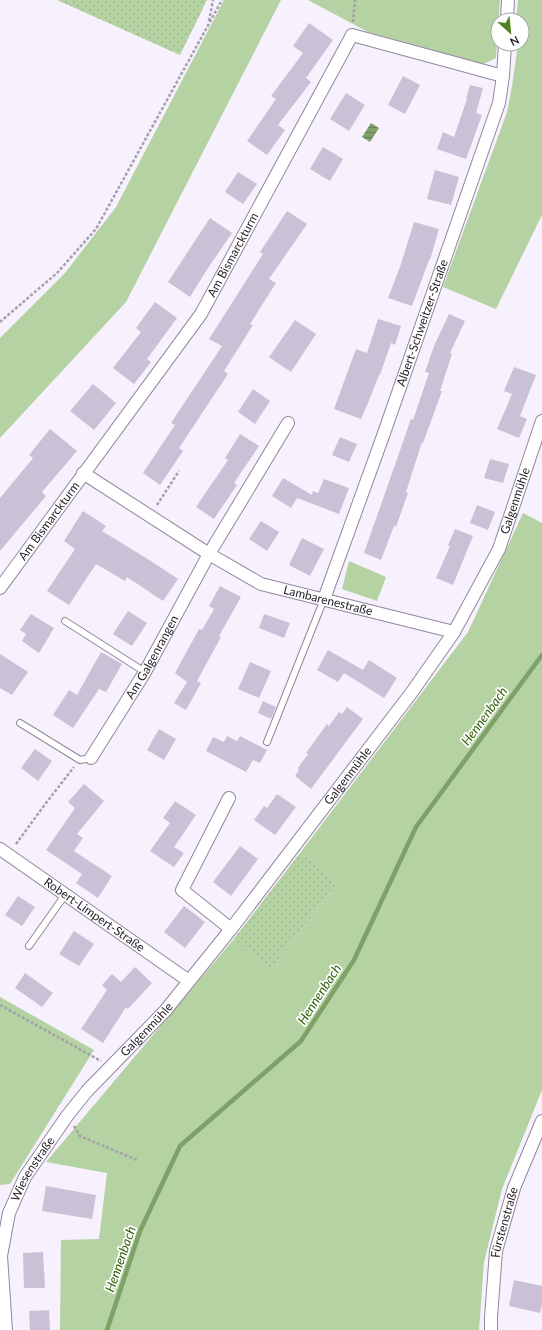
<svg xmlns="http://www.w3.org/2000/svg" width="542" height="1330" font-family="Lato,sans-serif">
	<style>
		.green { fill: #b4d2a2 }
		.garden { fill: url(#garden-dots) }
		.water { fill: url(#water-rules) }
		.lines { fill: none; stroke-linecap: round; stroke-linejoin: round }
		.stream { stroke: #7ea168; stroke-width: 4.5 }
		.building { fill: #cac1d6 }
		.lane-casing { stroke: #91889c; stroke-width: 8 }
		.street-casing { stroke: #91889c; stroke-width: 14 }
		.path { stroke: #a5a0ab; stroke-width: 2.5; stroke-dasharray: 3 2; stroke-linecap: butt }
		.lane { stroke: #fff; stroke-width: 6 }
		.street { stroke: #fff; stroke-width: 12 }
		.labels { text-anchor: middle; stroke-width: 3.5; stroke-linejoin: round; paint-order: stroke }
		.street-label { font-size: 12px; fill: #201c24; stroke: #fff }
		.water-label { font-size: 13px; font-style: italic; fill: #35610c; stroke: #fff }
	</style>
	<defs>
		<pattern id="garden-dots" width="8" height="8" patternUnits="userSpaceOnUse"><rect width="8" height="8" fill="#b4d2a2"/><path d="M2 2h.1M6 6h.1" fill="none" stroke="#9ab48b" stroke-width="1.8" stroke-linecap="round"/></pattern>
		<pattern id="water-rules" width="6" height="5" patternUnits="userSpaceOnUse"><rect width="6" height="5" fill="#7ea168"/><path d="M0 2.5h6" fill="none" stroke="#678255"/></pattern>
	</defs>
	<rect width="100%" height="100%" fill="#f7f1fe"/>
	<g class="green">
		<path d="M 224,0 L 281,0 L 126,302 L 0,438 L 0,338 L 65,273 L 116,207 Z"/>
		<path d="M 308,0 L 500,0 L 496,58 L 483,64 L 368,32 Z"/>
		<path d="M 518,0 L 542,0 L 542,215 L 496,309 L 443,287 L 507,112 L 512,86 L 518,44 L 522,44 L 522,20 L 516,20 Z"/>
		<path d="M 523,513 L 542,523 L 542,1090 L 502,1189 L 484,1262 L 479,1330 L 60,1330 L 61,1240 L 99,1239 L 107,1173 L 46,1162 L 233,940 L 271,969 L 338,882 L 300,853 L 468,632 Z"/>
		<path d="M 349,561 L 386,577 L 377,601 L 342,589 Z"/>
		<path d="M 0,997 L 94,1050 L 10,1184 L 0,1185 Z"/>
	</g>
	<g class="garden">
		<path d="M 57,0 L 207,0 L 180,55 Z"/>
		<path d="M 300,853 L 338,882 L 271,969 L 233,940 Z"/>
	</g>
	<path class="water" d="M 371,123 L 379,128 L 370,142 L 362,137 Z"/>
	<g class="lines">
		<path class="stream" d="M 107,1330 L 140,1231 L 180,1146 L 301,1041 L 354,960 L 416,827 L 542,655"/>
	</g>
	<g class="building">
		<path d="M 309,23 L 333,40 L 306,78 L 311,82 L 278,125 L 285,130 L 267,155 L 247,141 L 276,99 L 271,96 L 303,53 L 293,46 Z"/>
		<path d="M 403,76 L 420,85 L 405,114 L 388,105 Z"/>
		<path d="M 470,85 L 483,88 L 476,113 L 482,115 L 466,159 L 437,149 L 443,132 L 454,137 L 467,99 L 466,99 Z"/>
		<path d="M 346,93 L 365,105 L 349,131 L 330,119 Z"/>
		<path d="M 323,147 L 343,159 L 330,181 L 310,169 Z"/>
		<path d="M 435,170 L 459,177 L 451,205 L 427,199 Z"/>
		<path d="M 238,172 L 257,184 L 243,204 L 225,192 Z"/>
		<path d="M 287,211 L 307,224 L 269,279 L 276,283 L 250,324 L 253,325 L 224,371 L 228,374 L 179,448 L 183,451 L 160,485 L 143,473 L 175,425 L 171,423 L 222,346 L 209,339 L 263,254 L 260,252 Z"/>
		<path d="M 210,218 L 232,233 L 206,271 L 190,297 L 168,282 Z"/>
		<path d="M 414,222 L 439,229 L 430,260 L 429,260 L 412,306 L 388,298 L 400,267 Z"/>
		<path d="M 155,302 L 177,318 L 147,359 L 151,362 L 134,384 L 113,368 L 141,332 L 136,328 Z"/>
		<path d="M 449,314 L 465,321 L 450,353 L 452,354 L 440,391 L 442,391 L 423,443 L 422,442 L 406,492 L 408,493 L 396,527 L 394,526 L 381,560 L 364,553 L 411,419 L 413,420 L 429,373 L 425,372 L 434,346 Z"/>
		<path d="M 378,319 L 401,326 L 395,345 L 391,343 L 380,375 L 379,375 L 368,403 L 361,419 L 334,409 L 356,349 L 367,353 Z"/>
		<path d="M 295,320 L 316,334 L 291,372 L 269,357 Z"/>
		<path d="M 514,367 L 536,375 L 520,416 L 527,419 L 519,438 L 497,429 L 512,394 L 504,391 Z"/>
		<path d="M 93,384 L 116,403 L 94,430 L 70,411 Z"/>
		<path d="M 253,389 L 270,401 L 255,424 L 238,412 Z"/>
		<path d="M 50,429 L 77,451 L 42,492 L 46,496 L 0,551 L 0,498 L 33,458 L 29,455 Z"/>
		<path d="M 240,434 L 259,446 L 234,483 L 237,485 L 214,519 L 196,507 L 228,460 L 225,458 Z"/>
		<path d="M 340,437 L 357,444 L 349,462 L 332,455 Z"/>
		<path d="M 490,459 L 509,464 L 503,483 L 484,478 Z"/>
		<path d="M 283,478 L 312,495 L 313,491 L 318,493 L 324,479 L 349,488 L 339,514 L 297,498 L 291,508 L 272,496 Z"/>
		<path d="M 477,505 L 495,512 L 488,530 L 470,523 Z"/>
		<path d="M 83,511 L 106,526 L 102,531 L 154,563 L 178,579 L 163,601 L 127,577 L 125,581 L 96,564 L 69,605 L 47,591 L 75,549 L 64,541 Z"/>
		<path d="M 261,521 L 279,532 L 267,551 L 249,539 Z"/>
		<path d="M 455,529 L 473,536 L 453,585 L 436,578 L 450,546 L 448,545 Z"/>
		<path d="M 302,538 L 324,549 L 310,576 L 289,565 Z"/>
		<path d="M 220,586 L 241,597 L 219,636 L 221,637 L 197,681 L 201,683 L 186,710 L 174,703 L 187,682 L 175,673 L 199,629 L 202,630 L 214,609 L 209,606 Z"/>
		<path d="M 128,611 L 147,623 L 132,646 L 113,634 Z"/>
		<path d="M 31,614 L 54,628 L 39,653 L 22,641 L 26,634 L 20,630 Z"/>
		<path d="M 264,614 L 290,623 L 284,638 L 259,628 Z"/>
		<path d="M 328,650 L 363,670 L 369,660 L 397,678 L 384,698 L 344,673 L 338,682 L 317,670 Z"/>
		<path d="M 101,652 L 122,664 L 106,692 L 99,689 L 73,728 L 53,715 L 69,690 L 77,695 Z"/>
		<path d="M 0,654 L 28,672 L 12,695 L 0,688 Z"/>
		<path d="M 250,662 L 271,671 L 259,698 L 238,689 Z"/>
		<path d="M 263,701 L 276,707 L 271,719 L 258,713 Z"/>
		<path d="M 347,707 L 363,719 L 311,789 L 295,776 L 299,770 L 298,768 L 308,754 L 306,753 L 327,724 L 329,726 L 339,712 L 342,714 Z"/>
		<path d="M 159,729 L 176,739 L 164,760 L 147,750 Z"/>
		<path d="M 227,736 L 237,741 L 240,736 L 267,750 L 260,763 L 253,760 L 246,772 L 206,751 L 213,737 L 224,742 Z"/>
		<path d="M 35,749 L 52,761 L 38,781 L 21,768 Z"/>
		<path d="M 84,784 L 104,801 L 77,834 L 83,838 L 74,851 L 112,876 L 98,898 L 76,883 L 82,874 L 46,850 L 75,808 L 68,802 Z"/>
		<path d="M 277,794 L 296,807 L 275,835 L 254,820 L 264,806 L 267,808 Z"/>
		<path d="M 175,801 L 196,815 L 174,847 L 184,853 L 174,867 L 150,851 L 170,823 L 163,818 Z"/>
		<path d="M 240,846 L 258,859 L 231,896 L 213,882 Z"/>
		<path d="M 18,896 L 35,907 L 22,926 L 5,915 Z"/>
		<path d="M 184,906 L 205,922 L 185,948 L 164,932 Z"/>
		<path d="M 74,931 L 94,944 L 79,966 L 59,954 Z"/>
		<path d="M 135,967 L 152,983 L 128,1009 L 126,1007 L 103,1043 L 81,1029 L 107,990 L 102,985 L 112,974 L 121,982 Z"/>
		<path d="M 25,973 L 53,993 L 42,1007 L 15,988 Z"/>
		<path d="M 46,1186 L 96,1195 L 92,1219 L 42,1211 Z"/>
		<path d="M 43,1252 L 45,1288 L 24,1288 L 23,1253 Z"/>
		<path d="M 514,1280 L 542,1286 L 542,1305 L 540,1313 L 509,1306 Z"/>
		<path d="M 49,1310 L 50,1330 L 30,1330 L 29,1311 Z"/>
	</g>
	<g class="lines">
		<g class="lane-casing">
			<g id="lane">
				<path d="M 65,621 L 145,672"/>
				<path d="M 20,723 L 80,760 L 91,758"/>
				<path d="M 267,742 L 324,599"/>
				<path d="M 29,946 L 65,895"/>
			</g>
		</g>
		<g class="street-casing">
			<g id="street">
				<path d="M 507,20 L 508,0"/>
				<path id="s1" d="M 83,473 L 209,554 L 261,584 L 454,632"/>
				<path id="s2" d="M 0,588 L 201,314 L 352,35 L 503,76"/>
				<path id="s3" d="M 324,599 L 383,436 L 499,103 L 503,76 L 505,44"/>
				<path id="s4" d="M 91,758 L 145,672 L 209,554 L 288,423"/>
				<path d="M 229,798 L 182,890 L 231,929"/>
				<path id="s5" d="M 0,849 L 189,981"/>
				<path id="s6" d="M 6,1330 L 1,1256 L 9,1213 L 25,1177 L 67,1116 L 87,1091 L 165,1011 L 231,929 L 412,692 L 454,632 L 499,549 L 542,421"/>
				<path id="s7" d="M 491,1330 L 491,1317 L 496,1251 L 514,1188 L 542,1121"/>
			</g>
		</g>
		<g class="path">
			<path d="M 209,21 L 213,0"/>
			<path d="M 353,22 L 355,0"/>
			<path d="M 0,322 L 57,273 L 96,229 L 222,0"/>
			<path d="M 157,505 L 179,471"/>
			<path d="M 16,844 L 46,803 L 74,767"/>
			<path d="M 0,1005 L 101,1061"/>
			<path d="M 74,1126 L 80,1136 L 137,1160"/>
		</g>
		<use href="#lane" class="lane"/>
		<use href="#street" class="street"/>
	</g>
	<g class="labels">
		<g class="street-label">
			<text dy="4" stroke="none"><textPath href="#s2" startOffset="407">Am Bismarckturm</textPath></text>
			<text dy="4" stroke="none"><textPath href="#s3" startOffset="293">Albert-Schweitzer-Straße</textPath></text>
			<text dy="4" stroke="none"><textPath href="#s6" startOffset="997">Galgenmühle</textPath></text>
			<text dy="4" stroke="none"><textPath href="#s2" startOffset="83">Am Bismarckturm</textPath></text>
			<text dy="4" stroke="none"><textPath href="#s1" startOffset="279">Lambarenestraße</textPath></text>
			<text dy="4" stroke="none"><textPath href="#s4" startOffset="118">Am Galgenrangen</textPath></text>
			<text dy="4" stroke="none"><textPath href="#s6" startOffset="673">Galgenmühle</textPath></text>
			<text dy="4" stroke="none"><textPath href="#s5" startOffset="115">Robert-Limpert-Straße</textPath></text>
			<text dy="4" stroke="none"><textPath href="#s6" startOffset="349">Galgenmühle</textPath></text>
			<text dy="4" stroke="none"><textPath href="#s6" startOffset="168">Wiesenstraße</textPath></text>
			<text dy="4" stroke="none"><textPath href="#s7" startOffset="109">Fürstenstraße</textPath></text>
		</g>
		<g class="water-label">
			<text transform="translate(484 716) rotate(-54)" y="5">Hennenbach</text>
			<text transform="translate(319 994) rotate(-57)" y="5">Hennenbach</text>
			<text transform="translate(120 1259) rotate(-71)" y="5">Hennenbach</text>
		</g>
	</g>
	<g transform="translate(510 32) rotate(153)"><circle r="19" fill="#ffffff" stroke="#a6a4a7"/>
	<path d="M0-3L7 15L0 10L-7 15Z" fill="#4d841d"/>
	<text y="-6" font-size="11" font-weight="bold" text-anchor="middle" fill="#201c24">N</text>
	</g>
</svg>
